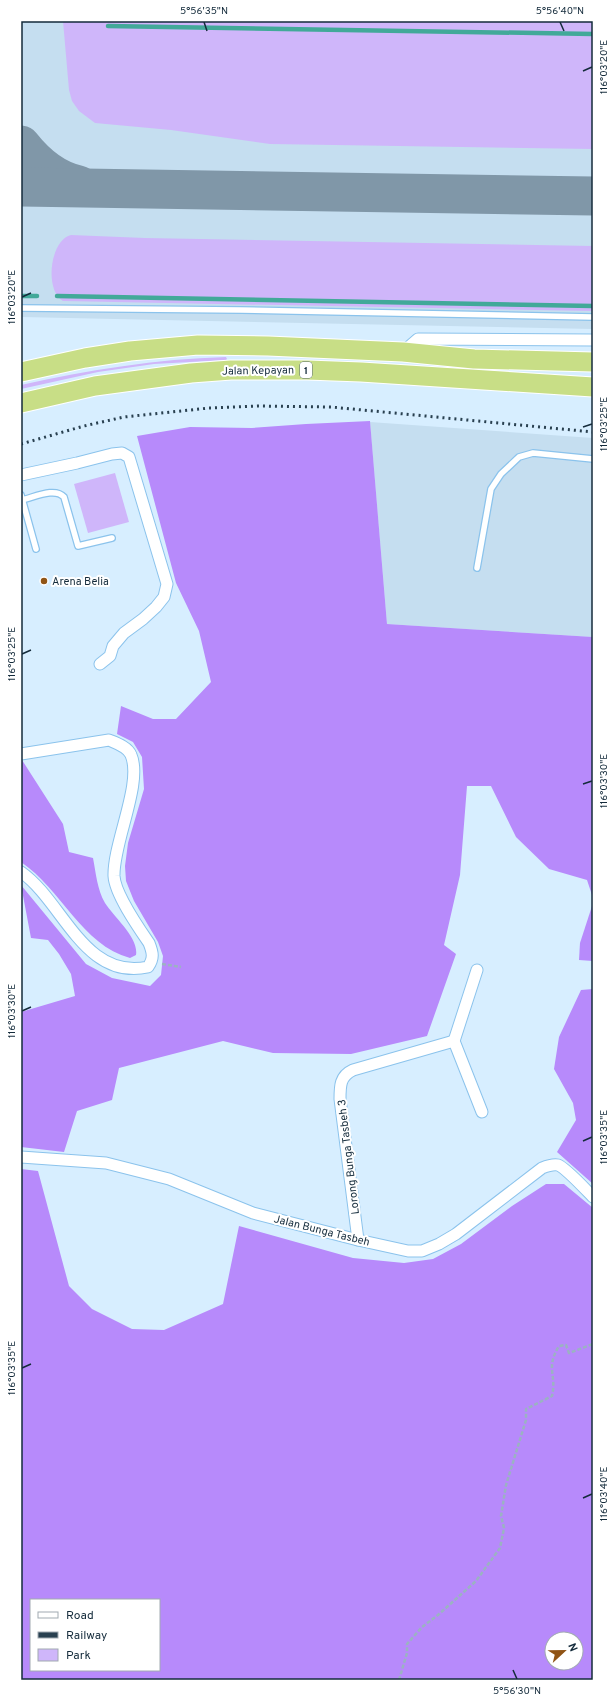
<svg xmlns="http://www.w3.org/2000/svg" width="614" height="1701" font-family="Overpass,sans-serif">
	<style>
		.built { fill: #c5def0 }
		.green { fill: #cfb6fa }
		.forest { fill: #b78afb; fill-rule: evenodd }
		.lines { fill: none; stroke-linecap: round; stroke-linejoin: round }
		.stream { stroke: #42a999; stroke-width: 4.5 }
		.taxiway { stroke: #8097a8; stroke-width: 39 }
		.service-casing { stroke: #8bc3ec; stroke-width: 8 }
		.minor-casing { stroke: #8bc3ec; stroke-width: 13 }
		.trunk-casing { stroke: #fff; stroke-width: 21 }
		.path { stroke: #9bb2c2; stroke-width: 2.5; stroke-dasharray: 4 2; stroke-linecap: butt }
		.service { stroke: #fff; stroke-width: 5.5 }
		.minor { stroke: #fff; stroke-width: 11 }
		.trunk { stroke: #c8de86; stroke-width: 19 }
		.rail { stroke: #294050; stroke-width: 3; stroke-dasharray: 2 4; stroke-linecap: butt }
		.ticks { fill: none; stroke: #142b3b; stroke-width: 1.5 }
		.poi-dot { fill: #905415; stroke: #fff; stroke-width: 1.5 }
		.labels { text-anchor: middle; stroke-width: 4; stroke-linejoin: round; paint-order: stroke }
		.shield { fill: #fff; stroke: #5a6b76; stroke-width: 1 }
		.shield-label { font-size: 10px; font-weight: bold; fill: #142b3b }
		.street-label { font-size: 11px; fill: #142b3b; stroke: #fff }
		.poi-label { font-size: 11px; fill: #142b3b; stroke: #fff; text-anchor: start }
		.neatline { fill: none; stroke: #142b3b; stroke-width: 1.5 }
		.ticks-label { font-size: 10px; text-anchor: middle; fill: #142b3b }
	</style>
	<rect width="100%" height="100%" fill="#d7eeff"/>
	<g class="built">
		<path d="M 21,21 L 593,21 L 593,329 L 21,317 Z"/>
		<path d="M 370,422 L 593,438 L 593,637 L 387,624 Z"/>
	</g>
	<g class="green">
		<path d="M 63,21 L 593,21 L 593,149 L 270,144 L 171,130 L 95,123 L 79,111 L 72,101 L 69,90 Z"/>
		<path d="M 71,235 L 145,238 L 593,246 L 593,311 L 63,301 C 44,290 50,240 71,235 Z"/>
		<path d="M 226,357 L 227,359 L 226,360 L 154,364 L 98,372 L 21,389 L 21,385 C 89,370 156,359 226,357 Z"/>
		<path d="M 115,473 L 129,522 L 88,533 L 74,484 Z"/>
	</g>
	<g class="forest">
		<path d="M 370,421 L 387,624 L 593,637 L 593,898 L 587,880 L 549,869 L 516,837 L 491,786 L 467,786 L 460,875 L 444,945 L 456,954 L 427,1036 L 351,1054 L 273,1053 L 223,1041 L 119,1068 L 112,1100 L 77,1111 L 64,1152 L 21,1147 L 21,1012 L 75,996 L 71,974 L 59,954 L 48,940 L 31,938 L 21,885 L 86,964 L 112,978 L 150,986 L 161,975 L 163,956 L 158,942 L 134,901 L 126,881 L 125,866 L 128,843 L 144,789 L 142,757 L 133,742 L 117,734 L 121,706 L 153,719 L 176,719 L 211,682 L 199,631 L 176,583 L 137,436 L 190,427 L 252,428 L 306,424 Z"/>
		<path d="M 22,760 L 63,824 L 69,852 L 93,858 C 96,873 97,889 105,903 C 114,917 139,938 136,955 L 130,958 C 82,945 61,889 21,862 L 21,761 Z"/>
		<path d="M 593,903 L 593,961 L 579,960 L 580,943 Z"/>
		<path d="M 593,989 L 593,1184 L 557,1152 L 576,1120 L 573,1103 L 554,1069 L 559,1037 L 581,990 Z"/>
		<path d="M 21,1169 L 38,1171 L 69,1286 L 92,1309 L 132,1329 L 164,1330 L 223,1304 L 239,1226 L 353,1258 L 404,1263 L 433,1259 L 461,1244 L 512,1206 L 546,1184 L 564,1184 L 593,1208 L 593,1680 L 21,1680 ZM 31,1600 L 159,1600 L 159,1670 L 31,1670 ZM 552,1639 L 576,1639 L 576,1663 L 552,1663 Z"/>
	</g>
	<g class="lines">
		<g class="stream">
			<path d="M 108,26 L 593,34"/>
			<path d="M 21,296 L 37,296"/>
			<path d="M 57,296 L 593,306"/>
		</g>
		<g class="taxiway">
			<path d="M 21,145 C 36,164 55,180 79,185"/>
			<path d="M 21,187 L 593,196"/>
		</g>
		<g class="service-casing">
			<g id="service">
				<path d="M 21,308 L 241,310 L 593,317"/>
				<path d="M 21,495 L 36,549"/>
				<path d="M 22,500 C 35,497 55,487 64,497 L 78,546 L 112,538"/>
				<path d="M 477,568 L 491,489 L 501,474 L 519,457 L 533,453 L 593,459"/>
			</g>
		</g>
		<g class="minor-casing">
			<g id="minor">
				<path d="M 403,352 L 418,339 L 593,340"/>
				<path d="M 21,475 L 77,463 L 112,454 L 122,453 L 129,457 L 167,584 L 164,597 L 156,607 L 143,619 L 124,633 L 113,646 L 110,656 L 100,664"/>
				<path d="M 21,754 L 109,740 C 116,743 128,747 131,755 C 143,783 113,843 114,876 C 115,894 138,927 149,943 C 153,953 154,958 148,967 C 84,981 63,901 21,872"/>
				<path d="M 454,1041 L 477,970"/>
				<path d="M 21,1157 L 106,1163 L 169,1179 L 253,1213 L 358,1240 L 408,1251 L 422,1251 L 439,1244 L 456,1234 L 542,1168 C 547,1166 553,1164 558,1165 C 566,1168 586,1190 593,1197"/>
				<path d="M 358,1240 L 340,1099 C 340,1086 340,1076 353,1070 L 454,1041 L 482,1112"/>
			</g>
		</g>
		<g class="trunk-casing">
			<g id="trunk">
				<path d="M 21,372 L 85,358 L 130,351 L 198,345 L 268,346 L 403,352 L 474,359 L 593,362"/>
				<path d="M 21,403 L 95,386 L 191,373 L 231,370 L 307,370 L 361,372 L 593,387"/>
			</g>
		</g>
		<g class="path">
			<path d="M 162,964 L 181,967"/>
			<path d="M 399,1680 L 407,1653 L 407,1644 L 422,1627 L 438,1615 L 476,1581 L 500,1548 L 504,1528 L 501,1516 L 506,1485 L 526,1420 L 526,1409 L 552,1396 C 557,1374 545,1369 559,1346 L 566,1345 L 569,1353 L 593,1344"/>
			<path d="M 591,1680 L 593,1677"/>
		</g>
		<use href="#service" class="service"/>
		<use href="#minor" class="minor"/>
		<use href="#trunk" class="trunk"/>
		<path class="rail" d="M 21,444 L 84,426 L 124,417 L 209,408 L 258,406 L 331,407 L 593,432"/>
	</g>
	<path class="ticks" d="M 204,22 L 207,31M 560,22 L 564,31M 583,71 L 592,67M 22,297 L 31,293M 583,427 L 592,424M 22,654 L 31,650M 583,784 L 592,781M 22,1011 L 31,1007M 583,1141 L 592,1137M 22,1368 L 31,1364M 583,1498 L 592,1494M 513,1670 L 517,1679"/>
	<circle class="poi-dot" cx="44" cy="581" r="4"/>
	<g class="labels">
		<rect class="shield" x="300" y="362" width="12" height="16" rx="3"/>
		<g class="shield-label">
			<text x="306" y="374">1</text>
		</g>
		<g class="street-label">
			<text transform="translate(258 370) rotate(-1)" y="4">Jalan Kepayan</text>
			<text transform="translate(348 1157) rotate(-97)" y="4">Lorong Bunga Tasbeh 3</text>
			<text transform="translate(322 1230) rotate(14)" y="4">Jalan Bunga Tasbeh</text>
		</g>
		<g class="poi-label">
			<text x="52" y="585">Arena Belia</text>
		</g>
	</g>
	<rect width="614" height="1701" fill="none" stroke="#ffffff" stroke-width="44"/>
	<rect x="30" y="1599" width="130" height="72" fill="#ffffff" stroke="#a1aab1"/>
	<rect x="38" y="1612" width="20" height="6" fill="#ffffff" stroke="#a1aab1"/>
	<text x="66" y="1619" font-size="12" fill="#142b3b">Road</text>
	<rect x="38" y="1632" width="20" height="6" fill="#294050" stroke="#a1aab1"/>
	<text x="66" y="1639" font-size="12" fill="#142b3b">Railway</text>
	<rect x="38" y="1649" width="20" height="12" fill="#cfb6fa" stroke="#a1aab1"/>
	<text x="66" y="1659" font-size="12" fill="#142b3b">Park</text>
	<g transform="translate(564 1651) rotate(68)"><circle r="19" fill="#ffffff" stroke="#a1aab1"/>
	<path d="M0-3L7 15L0 10L-7 15Z" fill="#905415"/>
	<text y="-6" font-size="11" font-weight="bold" text-anchor="middle" fill="#142b3b">N</text>
	</g>
	<rect x="22" y="22" width="570" height="1657" class="neatline"/>
	<g class="ticks-label">
		<text x="204" y="14">5°56'35"N</text>
		<text x="560" y="14">5°56'40"N</text>
		<text transform="translate(603 67) rotate(-90)" y="4">116°03'20"E</text>
		<text transform="translate(11 297) rotate(-90)" y="4">116°03'20"E</text>
		<text transform="translate(603 424) rotate(-90)" y="4">116°03'25"E</text>
		<text transform="translate(11 654) rotate(-90)" y="4">116°03'25"E</text>
		<text transform="translate(603 781) rotate(-90)" y="4">116°03'30"E</text>
		<text transform="translate(11 1011) rotate(-90)" y="4">116°03'30"E</text>
		<text transform="translate(603 1137) rotate(-90)" y="4">116°03'35"E</text>
		<text transform="translate(11 1368) rotate(-90)" y="4">116°03'35"E</text>
		<text transform="translate(603 1494) rotate(-90)" y="4">116°03'40"E</text>
		<text x="517" y="1694">5°56'30"N</text>
	</g>
</svg>
